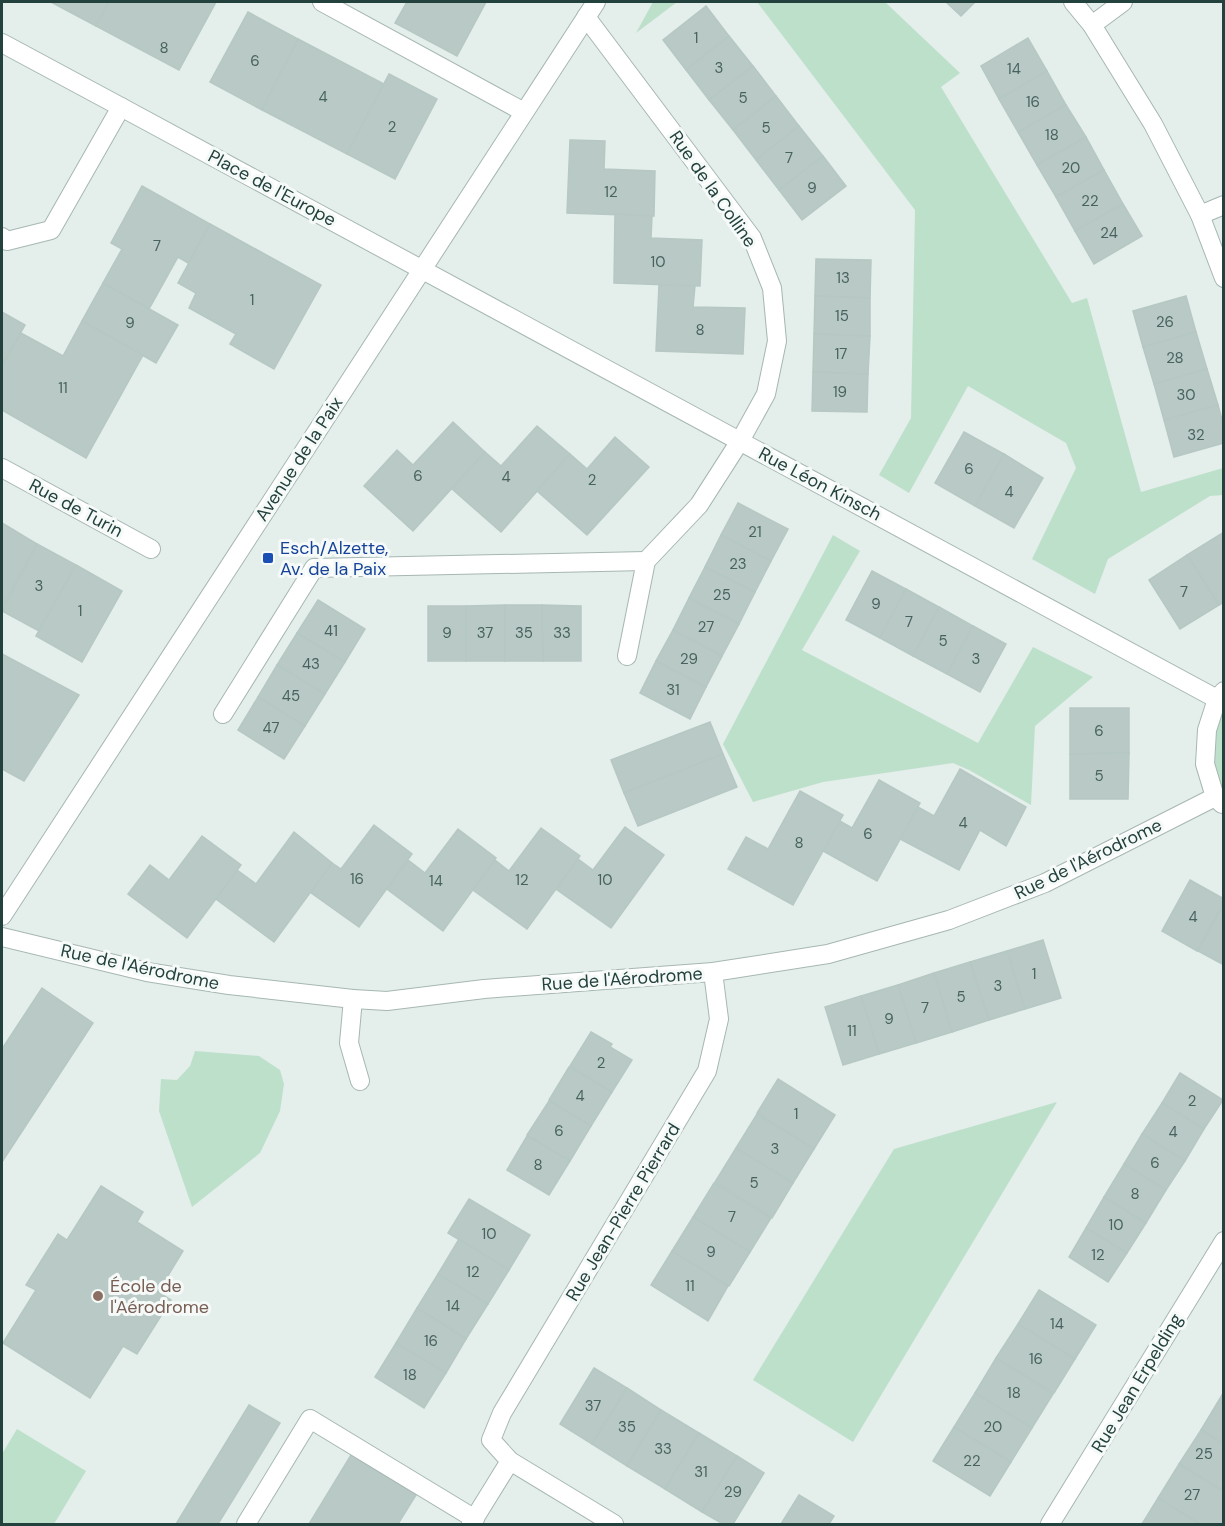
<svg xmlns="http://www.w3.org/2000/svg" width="1225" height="1526" font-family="'DM Sans',sans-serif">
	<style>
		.green { fill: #bde0cb }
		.building { fill: #b9c9c5; stroke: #b6c8c3; stroke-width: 1.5 }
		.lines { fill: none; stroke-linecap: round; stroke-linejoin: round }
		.service-casing { stroke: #a6b7b3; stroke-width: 20 }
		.minor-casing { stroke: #a6b7b3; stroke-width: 20 }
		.service { stroke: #fff; stroke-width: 18 }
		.minor { stroke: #fff; stroke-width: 18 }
		.transit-dot { fill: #1a4fb4; stroke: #f5faf8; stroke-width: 2 }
		.education-dot { fill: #8d6e63; stroke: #f5faf8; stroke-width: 2 }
		.labels { text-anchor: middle; stroke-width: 6; stroke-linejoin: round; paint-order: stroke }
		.number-label { font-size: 15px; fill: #48635f }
		.street-label { font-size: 18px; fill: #23413d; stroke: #f5faf8 }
		.transit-label { font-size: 18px; fill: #164399; stroke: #f5faf8; text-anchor: start }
		.education-label { font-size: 18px; fill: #785e54; stroke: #f5faf8; text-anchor: start }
	</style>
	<rect width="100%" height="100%" fill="#e4eeeb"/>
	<g class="green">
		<path d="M 653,2 L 677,2 L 636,33 Z"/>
		<path d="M 757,2 L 885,2 L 960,73 L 941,87 L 1072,303 L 1087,298 L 1141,492 L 1223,468 L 1223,495 L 1210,496 L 1108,559 L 1095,594 L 1032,559 L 1076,468 L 1066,443 L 968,386 L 909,493 L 879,475 L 911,418 L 915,210 Z"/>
		<path d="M 833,535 L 860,551 L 802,650 L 978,743 L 1033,647 L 1093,677 L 1035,726 L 1031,805 L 969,770 L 953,763 L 823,782 L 753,802 L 723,744 Z"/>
		<path d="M 1223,691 L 1223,805 L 1215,797 L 1207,730 Z"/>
		<path d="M 195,1051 L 259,1056 L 280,1070 L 284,1084 L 280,1111 L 260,1153 L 192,1207 L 159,1111 L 161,1079 L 177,1080 L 190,1066 Z"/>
		<path d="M 1057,1102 L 853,1442 L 753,1380 L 894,1149 Z"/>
		<path d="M 17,1429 L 86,1471 L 54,1524 L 2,1524 L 2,1454 Z"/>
	</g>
	<g class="building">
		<path d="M 51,2 L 109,2 L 96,26 Z"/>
		<path d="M 109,2 L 216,2 L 179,70 L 96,26 Z"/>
		<path d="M 407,2 L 486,2 L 457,56 L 395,23 Z"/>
		<path d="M 946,2 L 975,2 L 961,16 Z"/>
		<path d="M 706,6 L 729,36 L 686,70 L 663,40 Z"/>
		<path d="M 248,12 L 298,39 L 262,110 L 210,82 Z"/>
		<path d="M 729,36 L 753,66 L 709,100 L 686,70 Z"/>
		<path d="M 1028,38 L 1047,71 L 999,99 L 981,66 Z"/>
		<path d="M 298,39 L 384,84 L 347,154 L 262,110 Z"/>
		<path d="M 753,66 L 776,96 L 733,130 L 709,100 Z"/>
		<path d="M 1047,71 L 1066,105 L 1018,132 L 999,99 Z"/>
		<path d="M 389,74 L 437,99 L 395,179 L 347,154 Z"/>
		<path d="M 776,96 L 799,126 L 756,160 L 733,130 Z"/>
		<path d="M 1066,105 L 1086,137 L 1037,165 L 1018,132 Z"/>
		<path d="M 799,126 L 823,156 L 779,190 L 756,160 Z"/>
		<path d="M 1086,137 L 1104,170 L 1056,197 L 1037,165 Z"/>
		<path d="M 570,140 L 605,141 L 604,169 L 655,171 L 654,216 L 567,213 Z"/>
		<path d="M 823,156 L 846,186 L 802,220 L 779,190 Z"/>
		<path d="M 1104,170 L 1123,204 L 1075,231 L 1056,197 Z"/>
		<path d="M 142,186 L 210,224 L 188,263 L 178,257 L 149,309 L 103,283 L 122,249 L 111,243 Z"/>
		<path d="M 1123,204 L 1142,236 L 1094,264 L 1075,231 Z"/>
		<path d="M 615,214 L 652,216 L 651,238 L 702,240 L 700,286 L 614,283 Z"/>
		<path d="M 210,224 L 321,285 L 274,369 L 230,344 L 236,334 L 189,308 L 196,293 L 178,283 Z"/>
		<path d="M 816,259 L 871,260 L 870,298 L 815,296 Z"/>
		<path d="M 103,283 L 178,325 L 156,363 L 82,321 Z"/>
		<path d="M 659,285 L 695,286 L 693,307 L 745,308 L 743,354 L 656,351 Z"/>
		<path d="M 815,296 L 870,298 L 870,336 L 814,334 Z"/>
		<path d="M 1186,296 L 1196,332 L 1143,347 L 1133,311 Z"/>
		<path d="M 2,312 L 25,325 L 2,366 Z"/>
		<path d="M 82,321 L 143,355 L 86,458 L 2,410 L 2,366 L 21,333 L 63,356 Z"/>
		<path d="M 1196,332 L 1207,369 L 1154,384 L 1143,347 Z"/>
		<path d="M 814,334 L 870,336 L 868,374 L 813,372 Z"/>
		<path d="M 1207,369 L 1218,405 L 1164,420 L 1154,384 Z"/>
		<path d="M 813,372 L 868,374 L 867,412 L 812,411 Z"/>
		<path d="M 1218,405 L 1224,427 L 1224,443 L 1174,457 L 1164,420 Z"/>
		<path d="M 453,422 L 485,452 L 413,531 L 364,486 L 397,450 L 413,465 Z"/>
		<path d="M 537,426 L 570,454 L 501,532 L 452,489 L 485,452 L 501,466 Z"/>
		<path d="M 964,432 L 1004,454 L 975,506 L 935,483 Z"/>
		<path d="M 615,437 L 649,467 L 587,535 L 537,491 L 570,454 L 587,469 Z"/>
		<path d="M 1004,454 L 1043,478 L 1014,528 L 975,506 Z"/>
		<path d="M 738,503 L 788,529 L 771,561 L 721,535 Z"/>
		<path d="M 2,523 L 37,544 L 3,606 L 2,606 Z"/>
		<path d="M 1224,532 L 1224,602 L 1219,605 L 1187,555 Z"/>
		<path d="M 721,535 L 771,561 L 755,592 L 705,567 Z"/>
		<path d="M 37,544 L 76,565 L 39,631 L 2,611 Z"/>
		<path d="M 1187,555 L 1219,605 L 1180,629 L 1149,580 Z"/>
		<path d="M 76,565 L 122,591 L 82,662 L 36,636 Z"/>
		<path d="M 705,567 L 755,592 L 739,624 L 689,598 Z"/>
		<path d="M 872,571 L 906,589 L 880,638 L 846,620 Z"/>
		<path d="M 906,589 L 939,607 L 913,656 L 880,638 Z"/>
		<path d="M 689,598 L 739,624 L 722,656 L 673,630 Z"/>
		<path d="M 318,600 L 365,629 L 345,662 L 297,633 Z"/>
		<path d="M 505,605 L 542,605 L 543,661 L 505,661 Z"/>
		<path d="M 505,605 L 505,661 L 466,661 L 466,606 Z"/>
		<path d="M 542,605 L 581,606 L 581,661 L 543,661 Z"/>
		<rect x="428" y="606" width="38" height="55"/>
		<path d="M 939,607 L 973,626 L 947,674 L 913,656 Z"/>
		<path d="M 973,626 L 1006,644 L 980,692 L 947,674 Z"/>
		<path d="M 673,630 L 722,656 L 706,687 L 656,661 Z"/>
		<path d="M 297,633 L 345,662 L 325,694 L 277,665 Z"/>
		<path d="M 2,654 L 79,695 L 24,781 L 2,769 Z"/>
		<path d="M 656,661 L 706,687 L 690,719 L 640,693 Z"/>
		<path d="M 277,665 L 325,694 L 305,726 L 258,697 Z"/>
		<path d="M 258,697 L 305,726 L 284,759 L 238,730 Z"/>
		<path d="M 1070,708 L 1129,708 L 1129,753 L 1070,754 Z"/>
		<path d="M 710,722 L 723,754 L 624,793 L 611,760 Z"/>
		<path d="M 1129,753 L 1128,799 L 1070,799 L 1070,754 Z"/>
		<path d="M 723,754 L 737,787 L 638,826 L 624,793 Z"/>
		<path d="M 960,769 L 1026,807 L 1006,846 L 980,830 L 959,870 L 900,839 L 918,807 L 934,816 Z"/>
		<path d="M 879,780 L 920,803 L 877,881 L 823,851 L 840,821 L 852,828 Z"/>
		<path d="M 800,791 L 843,815 L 793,905 L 728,869 L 746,837 L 768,849 Z"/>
		<path d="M 374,825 L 412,854 L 359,927 L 310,892 L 332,863 L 341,869 Z"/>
		<path d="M 625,827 L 664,855 L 611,928 L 556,889 L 578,859 L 593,870 Z"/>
		<path d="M 541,828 L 580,856 L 527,929 L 473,890 L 495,860 L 509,871 Z"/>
		<path d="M 458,829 L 496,858 L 443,931 L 387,889 L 408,860 L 425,873 Z"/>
		<path d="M 294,832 L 332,863 L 274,942 L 216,899 L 237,870 L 256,884 Z"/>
		<path d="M 202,836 L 241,865 L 187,938 L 128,894 L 150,865 L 169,880 Z"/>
		<path d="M 1190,880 L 1224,899 L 1224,903 L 1197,951 L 1162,931 Z"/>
		<path d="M 1224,903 L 1224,965 L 1198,951 Z"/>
		<path d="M 1043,940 L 1061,998 L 1025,1009 L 1007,951 Z"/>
		<path d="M 1007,951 L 1025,1009 L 989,1020 L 970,962 Z"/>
		<path d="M 970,962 L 989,1020 L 952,1032 L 934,973 Z"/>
		<path d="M 934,973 L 952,1032 L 916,1043 L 898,985 Z"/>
		<path d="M 898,985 L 916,1043 L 879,1054 L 861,996 Z"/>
		<path d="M 42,988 L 93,1023 L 2,1162 L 2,1049 Z"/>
		<path d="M 861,996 L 879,1054 L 843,1065 L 825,1007 Z"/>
		<path d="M 591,1032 L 612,1044 L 610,1047 L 632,1060 L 612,1092 L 570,1066 Z"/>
		<path d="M 569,1067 L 612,1092 L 591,1126 L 549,1100 Z"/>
		<path d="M 1180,1073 L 1223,1100 L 1204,1129 L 1162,1103 Z"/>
		<path d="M 778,1079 L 835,1115 L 814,1149 L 757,1113 Z"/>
		<path d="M 549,1101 L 591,1126 L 570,1161 L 527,1135 Z"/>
		<path d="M 1162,1103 L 1204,1129 L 1185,1161 L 1142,1134 Z"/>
		<path d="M 757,1114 L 814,1149 L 793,1183 L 736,1148 Z"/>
		<path d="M 1142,1134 L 1185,1161 L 1166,1190 L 1124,1164 Z"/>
		<path d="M 527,1136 L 570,1161 L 549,1195 L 507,1170 Z"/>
		<path d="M 736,1148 L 793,1183 L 772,1218 L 715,1182 Z"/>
		<path d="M 1124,1164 L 1166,1190 L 1146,1223 L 1104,1197 Z"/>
		<path d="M 714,1183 L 771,1218 L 750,1252 L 693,1217 Z"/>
		<path d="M 101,1186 L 143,1212 L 137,1222 L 183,1251 L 158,1292 L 171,1300 L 137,1354 L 123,1346 L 90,1398 L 3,1343 L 36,1290 L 26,1285 L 58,1234 L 67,1240 Z"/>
		<path d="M 1104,1197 L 1146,1223 L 1127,1253 L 1086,1228 Z"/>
		<path d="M 469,1199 L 530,1235 L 509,1270 L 448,1233 Z"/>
		<path d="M 693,1217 L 750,1252 L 729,1286 L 672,1251 Z"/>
		<path d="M 1086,1228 L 1127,1253 L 1108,1282 L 1069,1257 Z"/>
		<path d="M 459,1239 L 509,1270 L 488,1304 L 438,1274 Z"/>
		<path d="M 672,1251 L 728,1286 L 708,1321 L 651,1285 Z"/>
		<path d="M 438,1274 L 488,1304 L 466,1339 L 417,1308 Z"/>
		<path d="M 1039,1290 L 1096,1325 L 1075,1359 L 1018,1324 Z"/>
		<path d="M 417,1308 L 466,1339 L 446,1373 L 396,1343 Z"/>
		<path d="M 1018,1324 L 1075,1359 L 1054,1393 L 996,1358 Z"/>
		<path d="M 396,1343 L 446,1373 L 424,1408 L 375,1377 Z"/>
		<path d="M 996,1358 L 1053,1394 L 1032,1428 L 975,1393 Z"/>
		<path d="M 594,1368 L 627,1388 L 592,1444 L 560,1424 Z"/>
		<path d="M 627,1388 L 661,1410 L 627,1466 L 592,1444 Z"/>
		<path d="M 975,1393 L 1032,1428 L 1011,1462 L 954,1427 Z"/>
		<path d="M 1222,1395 L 1224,1396 L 1224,1444 L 1201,1430 Z"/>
		<path d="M 249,1405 L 280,1423 L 218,1524 L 176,1524 Z"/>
		<path d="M 661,1410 L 699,1433 L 665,1489 L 627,1466 Z"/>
		<path d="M 954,1427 L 1011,1462 L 990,1496 L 933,1461 Z"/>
		<path d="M 1201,1430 L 1224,1444 L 1224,1491 L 1179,1464 Z"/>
		<path d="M 699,1433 L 737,1456 L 702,1512 L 665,1489 Z"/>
		<path d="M 351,1455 L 416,1495 L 398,1524 L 309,1524 Z"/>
		<path d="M 737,1456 L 764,1473 L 733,1524 L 723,1524 L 702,1512 Z"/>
		<path d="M 1179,1464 L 1224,1492 L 1224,1520 L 1221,1524 L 1200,1524 L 1158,1498 Z"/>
		<path d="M 799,1495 L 834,1516 L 829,1524 L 781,1524 Z"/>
		<path d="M 1158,1498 L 1200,1524 L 1142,1524 Z"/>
	</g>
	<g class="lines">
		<g class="service-casing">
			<g id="service">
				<path d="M 322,2 L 524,112"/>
				<path d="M 353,999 L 349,1043 L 360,1081"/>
				<path d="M 246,1524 L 310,1419 L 475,1519"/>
				<path d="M 471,1524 L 510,1461"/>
			</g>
		</g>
		<g class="minor-casing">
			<g id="minor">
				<path d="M 1073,2 L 1092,25 L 1153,124 L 1200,215 L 1224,278"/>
				<path d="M 586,17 L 752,238 L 772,288 L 777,341 L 766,394 L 740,441 L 699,505 L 646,561 L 627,656"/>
				<path d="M 1092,25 L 1123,2"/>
				<path d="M 2,43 L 121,107 L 51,230 L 7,241 L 2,237"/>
				<path d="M 121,107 L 1217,699"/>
				<path d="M 1200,215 L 1224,205"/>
				<path d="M 2,468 L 151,549"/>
				<path d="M 223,714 L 314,568 L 646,561"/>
				<path d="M 1222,804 L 1215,797 L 1205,764 L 1207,730 L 1217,699 L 1224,691"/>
				<path d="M 2,916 L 596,2"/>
				<path d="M 2,937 L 147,972 L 229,985 L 353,999 L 387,1001 L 484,989 L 713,972 L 828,954 L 949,920 L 1045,883 L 1215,797"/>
				<path d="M 614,1524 L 510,1461 L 491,1440 L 502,1413 L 707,1071 L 719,1019 L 713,972"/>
				<path d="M 1050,1524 L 1224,1241"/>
			</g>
		</g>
		<use href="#service" class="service"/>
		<use href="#minor" class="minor"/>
	</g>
	<rect class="transit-dot" x="262" y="552" width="12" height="12" rx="3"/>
	<circle class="education-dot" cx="98" cy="1296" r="6"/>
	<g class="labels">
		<g class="number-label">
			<text x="696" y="43">1</text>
			<text x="164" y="53">8</text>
			<text x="255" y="66">6</text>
			<text x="719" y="73">3</text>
			<text x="1014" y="74">14</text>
			<text x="323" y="102">4</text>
			<text x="743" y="103">5</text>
			<text x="1033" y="107">16</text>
			<text x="392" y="132">2</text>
			<text x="766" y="133">5</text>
			<text x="1052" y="140">18</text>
			<text x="789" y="163">7</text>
			<text x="1071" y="173">20</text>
			<text x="812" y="193">9</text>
			<text x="611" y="197">12</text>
			<text x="1090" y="206">22</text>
			<text x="1109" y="238">24</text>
			<text x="157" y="251">7</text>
			<text x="658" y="267">10</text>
			<text x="843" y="283">13</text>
			<text x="252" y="305">1</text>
			<text x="842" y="321">15</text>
			<text x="1165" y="327">26</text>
			<text x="130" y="328">9</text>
			<text x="700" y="335">8</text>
			<text x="841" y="359">17</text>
			<text x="1175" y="363">28</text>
			<text x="63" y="393">11</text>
			<text x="840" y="397">19</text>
			<text x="1186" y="400">30</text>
			<text x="1196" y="440">32</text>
			<text x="969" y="474">6</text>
			<text x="418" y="481">6</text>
			<text x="506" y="482">4</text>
			<text x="592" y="485">2</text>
			<text x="1009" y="497">4</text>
			<text x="755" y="537">21</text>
			<text x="738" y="569">23</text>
			<text x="39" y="591">3</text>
			<text x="1184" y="597">7</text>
			<text x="722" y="600">25</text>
			<text x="876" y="609">9</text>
			<text x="80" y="616">1</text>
			<text x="909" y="627">7</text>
			<text x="706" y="632">27</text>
			<text x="331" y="636">41</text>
			<text x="447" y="638">9</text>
			<text x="485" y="638">37</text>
			<text x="524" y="638">35</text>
			<text x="562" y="638">33</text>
			<text x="943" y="646">5</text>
			<text x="689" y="664">29</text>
			<text x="976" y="664">3</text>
			<text x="311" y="669">43</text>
			<text x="673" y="695">31</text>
			<text x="291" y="701">45</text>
			<text x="271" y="733">47</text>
			<text x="1099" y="736">6</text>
			<text x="1099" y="781">5</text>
			<text x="963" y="828">4</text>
			<text x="868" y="839">6</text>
			<text x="799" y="848">8</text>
			<text x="357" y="884">16</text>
			<text x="522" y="885">12</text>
			<text x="605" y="885">10</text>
			<text x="436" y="886">14</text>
			<text x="1193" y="922">4</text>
			<text x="1034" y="979">1</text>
			<text x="998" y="991">3</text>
			<text x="961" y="1002">5</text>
			<text x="925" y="1013">7</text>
			<text x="889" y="1024">9</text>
			<text x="852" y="1036">11</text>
			<text x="601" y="1068">2</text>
			<text x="580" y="1101">4</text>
			<text x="1192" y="1106">2</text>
			<text x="796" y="1119">1</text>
			<text x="559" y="1136">6</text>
			<text x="1173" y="1137">4</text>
			<text x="775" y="1154">3</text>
			<text x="1155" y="1168">6</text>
			<text x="538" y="1170">8</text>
			<text x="754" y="1188">5</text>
			<text x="1135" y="1199">8</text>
			<text x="732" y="1222">7</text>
			<text x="1116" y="1230">10</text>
			<text x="489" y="1239">10</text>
			<text x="711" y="1257">9</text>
			<text x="1098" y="1260">12</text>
			<text x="473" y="1277">12</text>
			<text x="690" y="1291">11</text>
			<text x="453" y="1311">14</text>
			<text x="1057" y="1329">14</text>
			<text x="431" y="1346">16</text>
			<text x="1036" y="1364">16</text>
			<text x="410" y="1380">18</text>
			<text x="1014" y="1398">18</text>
			<text x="593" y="1411">37</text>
			<text x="627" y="1432">35</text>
			<text x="993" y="1432">20</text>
			<text x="663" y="1454">33</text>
			<text x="1204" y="1459">25</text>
			<text x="972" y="1466">22</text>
			<text x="701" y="1477">31</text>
			<text x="733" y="1497">29</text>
			<text x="1192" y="1500">27</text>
		</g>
		<g class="street-label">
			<text transform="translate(272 188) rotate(28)" y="6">Place de l'Europe</text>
			<text transform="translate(713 189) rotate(55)" y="6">Rue de la Colline</text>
			<text transform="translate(299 459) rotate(-57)" y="6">Avenue de la Paix</text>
			<text transform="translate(820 484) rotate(28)" y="6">Rue Léon Kinsch</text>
			<text transform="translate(76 508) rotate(28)" y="6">Rue de Turin</text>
			<text transform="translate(1088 859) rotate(-26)" y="6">Rue de l'Aérodrome</text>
			<text transform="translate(140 967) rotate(12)" y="6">Rue de l'Aérodrome</text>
			<text transform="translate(622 979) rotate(-4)" y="6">Rue de l'Aérodrome</text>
			<text transform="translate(623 1212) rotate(-59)" y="6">Rue Jean-Pierre Pierrard</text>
			<text transform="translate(1137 1383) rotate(-59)" y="6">Rue Jean Erpelding</text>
		</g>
		<g class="transit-label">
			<text x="280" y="554">Esch/Alzette,<tspan x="280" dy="21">Av. de la Paix</tspan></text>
		</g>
		<g class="education-label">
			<text x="110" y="1292">École de<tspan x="110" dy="21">l'Aérodrome</tspan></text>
		</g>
	</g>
	<rect width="1225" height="1526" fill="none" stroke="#23413d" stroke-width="6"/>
</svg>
